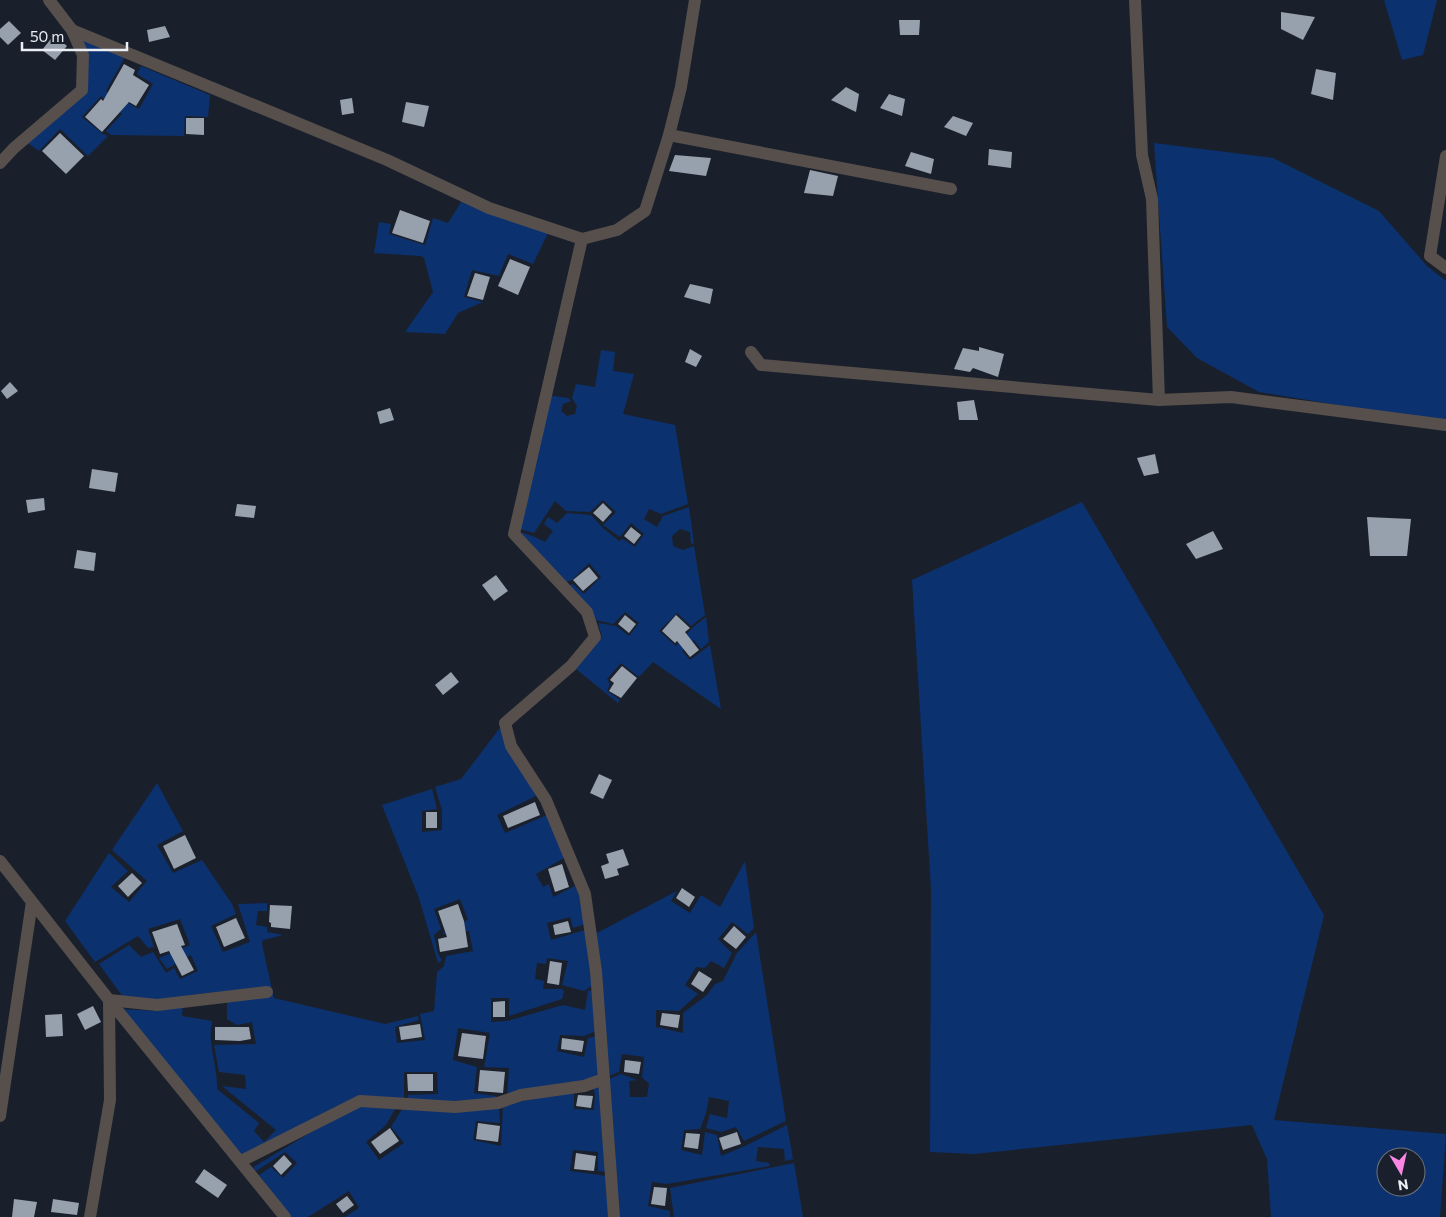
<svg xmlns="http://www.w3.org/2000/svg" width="1446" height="1217" font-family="Commissioner,sans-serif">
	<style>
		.green { fill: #0c316f; fill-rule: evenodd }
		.building { fill: #97a0ad }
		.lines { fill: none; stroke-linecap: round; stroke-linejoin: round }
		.minor { stroke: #564f4c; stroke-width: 12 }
	</style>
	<rect width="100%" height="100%" fill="#1a202b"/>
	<g class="green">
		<path d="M 1384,0 L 1437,0 L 1423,55 L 1402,60 Z"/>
		<path d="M 75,33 L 126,55 L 106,91 L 139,109 L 153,84 L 137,74 L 141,66 L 210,95 L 208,117 L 185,116 L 184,136 L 111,135 L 106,131 L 122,114 L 101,96 L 82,117 L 103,134 L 108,136 L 88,156 L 60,129 L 39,151 L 28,143 L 83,91 Z"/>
		<path d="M 1154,143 L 1273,158 L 1379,211 L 1427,266 L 1446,281 L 1446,423 L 1259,392 L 1197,358 L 1167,327 Z"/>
		<path d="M 463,199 L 548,233 L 533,264 L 508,254 L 499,276 L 472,270 L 464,297 L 483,302 L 458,313 L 445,334 L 405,332 L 433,292 L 424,258 L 421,256 L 374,253 L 379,222 L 391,224 L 389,234 L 425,245 L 433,218 L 448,223 Z"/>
		<path d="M 601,350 L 615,352 L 613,371 L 634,374 L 623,414 L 675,425 L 688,504 L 661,514 L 649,509 L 644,519 L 657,527 L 663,516 L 689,507 L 694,543 L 691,544 L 690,532 L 680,529 L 672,536 L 673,546 L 683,550 L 694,546 L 705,615 L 691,626 L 677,613 L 659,631 L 676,646 L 692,628 L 706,617 L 709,642 L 701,649 L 694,640 L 682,651 L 690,660 L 710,645 L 721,709 L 653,662 L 639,677 L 621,663 L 607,679 L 610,684 L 607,691 L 620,700 L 618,703 L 576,669 L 602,637 L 598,623 L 616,626 L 629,636 L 639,623 L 625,612 L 613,624 L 596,620 L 566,586 L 573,584 L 584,594 L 601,577 L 589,563 L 572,580 L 564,583 L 520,532 L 535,537 L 545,542 L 553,531 L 544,524 L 548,517 L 557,523 L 567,513 L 591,515 L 603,528 L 619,541 L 623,539 L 635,547 L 644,534 L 631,523 L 620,537 L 603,525 L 616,512 L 603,500 L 590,512 L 566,511 L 555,501 L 534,533 L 516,528 L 546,395 L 568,398 L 571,401 L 563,404 L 561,411 L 567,416 L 575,414 L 577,406 L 572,398 L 576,384 L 595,387 Z"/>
		<path d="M 1082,502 L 1324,915 L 1274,1120 L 1446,1134 L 1440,1217 L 1271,1217 L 1267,1159 L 1252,1125 L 974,1154 L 930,1152 L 931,890 L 912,580 ZM 1386,1157 L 1416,1157 L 1416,1187 L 1386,1187 Z"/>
		<path d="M 500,728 L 536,796 L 497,815 L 505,833 L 547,815 L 564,858 L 536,874 L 543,887 L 549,884 L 553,897 L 575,886 L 582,900 L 585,924 L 573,928 L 570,917 L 547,923 L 551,940 L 585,930 L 593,985 L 584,991 L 562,985 L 568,961 L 547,958 L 546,964 L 537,963 L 535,979 L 544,981 L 543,989 L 562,989 L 564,991 L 562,999 L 509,1016 L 509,998 L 491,998 L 491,1022 L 507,1021 L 563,1005 L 585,1010 L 588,991 L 595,990 L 596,1031 L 584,1036 L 560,1035 L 557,1051 L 584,1057 L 588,1038 L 598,1036 L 599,1078 L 507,1096 L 509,1068 L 484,1067 L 490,1033 L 458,1028 L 453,1060 L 477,1067 L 474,1093 L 496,1096 L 497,1099 L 408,1103 L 408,1095 L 438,1094 L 437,1072 L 404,1072 L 404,1101 L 359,1097 L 248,1163 L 121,1009 L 157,1011 L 183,1005 L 182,1016 L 212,1021 C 207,1044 218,1066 217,1089 L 259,1123 L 254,1131 L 264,1142 L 276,1130 L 222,1086 L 246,1089 L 245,1075 L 219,1072 L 214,1045 L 256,1044 L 252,1022 L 237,1025 L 227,1019 L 227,999 L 267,988 L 197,994 L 159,1001 L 128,1004 L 99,964 L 129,945 L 141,957 L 153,952 L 166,973 L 174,968 L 180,979 L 198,971 L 191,955 L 167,969 L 159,958 L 190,945 L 180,919 L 148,929 L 154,947 L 148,948 L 138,936 L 95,962 L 65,921 L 109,853 L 128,871 L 111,887 L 129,902 L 147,881 L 112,850 L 157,783 L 183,831 L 157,845 L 173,873 L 202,860 L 232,904 L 236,914 L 211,926 L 223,952 L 250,942 L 238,904 L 267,903 L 267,911 L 258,911 L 256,925 L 267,927 L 267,932 L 283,935 L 263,940 L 262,944 L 274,998 L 385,1024 L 418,1016 L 419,1020 L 395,1027 L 397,1043 L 425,1040 L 420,1014 L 434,1011 L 437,972 L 444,966 L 446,956 L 473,951 L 469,931 L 442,934 L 448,929 L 468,920 L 460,899 L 434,909 L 441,929 L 434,935 L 438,954 L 442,960 L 438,963 L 419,898 L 382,805 L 432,789 L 437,809 L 422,811 L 422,832 L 442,830 L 442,810 L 435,787 L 461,779 Z"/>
		<path d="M 745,861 L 754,928 L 748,934 L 732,922 L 718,939 L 732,953 L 724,968 L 711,961 L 705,968 L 696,967 L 685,985 L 698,994 L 679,1011 L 656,1010 L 656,1027 L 683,1033 L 683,1013 L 707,995 L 715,984 L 723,981 L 737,953 L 756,932 L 786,1121 L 744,1141 L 736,1127 L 721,1132 L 706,1128 L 710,1114 L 727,1118 L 729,1101 L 709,1097 L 706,1113 L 700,1129 L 684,1130 L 681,1150 L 702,1155 L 705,1132 L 717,1135 L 721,1156 L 745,1146 L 787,1125 L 793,1159 L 785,1161 L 784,1149 L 758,1147 L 756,1161 L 769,1163 L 770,1166 L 667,1184 L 652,1182 L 648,1206 L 670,1211 L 670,1217 L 620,1217 L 607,1080 L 621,1074 L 637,1080 L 629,1081 L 630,1097 L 647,1097 L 649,1084 L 642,1077 L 644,1057 L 622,1054 L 619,1072 L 606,1077 L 593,935 L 677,891 L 671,901 L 690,913 L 701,895 L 720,907 Z"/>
		<path d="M 601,1084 L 608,1172 L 598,1171 L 598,1152 L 573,1150 L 570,1171 L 607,1176 L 611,1217 L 345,1217 L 359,1208 L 349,1191 L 308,1217 L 291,1217 L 259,1175 L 271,1167 L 283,1178 L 297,1163 L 285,1152 L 256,1171 L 252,1168 L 358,1104 L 395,1109 L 386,1125 L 366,1142 L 379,1160 L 404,1143 L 391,1127 L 402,1109 L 499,1106 L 500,1123 L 476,1121 L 473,1140 L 501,1146 L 503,1105 L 574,1091 L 574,1109 L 594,1110 L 595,1094 L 592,1086 Z"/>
		<path d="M 794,1163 L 803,1217 L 674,1217 L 670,1188 Z"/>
	</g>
	<g class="building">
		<path d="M 1281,12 L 1315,17 L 1303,40 L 1281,29 Z"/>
		<path d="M 899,20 L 920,20 L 919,35 L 900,35 Z"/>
		<path d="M 9,21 L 21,33 L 8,45 L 0,37 L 0,29 Z"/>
		<path d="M 165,26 L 170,37 L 149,42 L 147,30 Z"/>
		<path d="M 54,35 L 67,46 L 55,60 L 42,50 Z"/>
		<path d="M 124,64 L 135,70 L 133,75 L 149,85 L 136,106 L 129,102 L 102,132 L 85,117 L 101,99 L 103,101 Z"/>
		<path d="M 1316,69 L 1336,73 L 1333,100 L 1311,94 Z"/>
		<path d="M 846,87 L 859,94 L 856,112 L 831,100 Z"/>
		<path d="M 889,94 L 905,99 L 902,116 L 880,108 Z"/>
		<path d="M 352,98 L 354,113 L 342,115 L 340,100 Z"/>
		<path d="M 406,102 L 429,106 L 424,127 L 402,122 Z"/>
		<path d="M 953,116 L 973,123 L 966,136 L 944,127 Z"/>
		<path d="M 186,118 L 204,118 L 204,135 L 186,134 Z"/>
		<path d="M 60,133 L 84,156 L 66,174 L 42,151 Z"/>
		<path d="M 989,149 L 1012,152 L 1011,168 L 988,165 Z"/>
		<path d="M 911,152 L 934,159 L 931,174 L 905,166 Z"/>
		<path d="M 675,155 L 711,158 L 706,176 L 669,171 Z"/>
		<path d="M 810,170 L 838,176 L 833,196 L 804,193 Z"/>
		<path d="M 400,210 L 430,221 L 423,243 L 392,233 Z"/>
		<path d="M 510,259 L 530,267 L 518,295 L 498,286 Z"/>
		<path d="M 475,273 L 490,277 L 483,300 L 467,296 Z"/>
		<path d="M 690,284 L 713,289 L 710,304 L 684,297 Z"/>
		<path d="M 979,347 L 1004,354 L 998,377 L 973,368 L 970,372 L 954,369 L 963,348 L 979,351 Z"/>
		<path d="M 690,349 L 702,356 L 696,367 L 685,362 Z"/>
		<path d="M 10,382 L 18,391 L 7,399 L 1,391 Z"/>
		<path d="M 974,400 L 978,420 L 959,420 L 957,402 Z"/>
		<path d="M 390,408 L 394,420 L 380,424 L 377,412 Z"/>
		<path d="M 1155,454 L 1159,473 L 1144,476 L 1137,458 Z"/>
		<path d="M 92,469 L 118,473 L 115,492 L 89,488 Z"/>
		<path d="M 44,498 L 45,510 L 28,513 L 26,500 Z"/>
		<path d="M 603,503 L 612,512 L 603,522 L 593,513 Z"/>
		<path d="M 237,504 L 256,506 L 254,518 L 235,516 Z"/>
		<path d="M 1367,517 L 1411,519 L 1407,556 L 1370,556 Z"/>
		<path d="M 631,527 L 641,535 L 634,544 L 624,536 Z"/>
		<path d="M 1213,531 L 1223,549 L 1196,559 L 1186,544 Z"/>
		<path d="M 77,550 L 96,553 L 94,571 L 74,568 Z"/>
		<path d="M 589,567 L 598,578 L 583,591 L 573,580 Z"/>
		<path d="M 496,575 L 508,591 L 494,601 L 482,585 Z"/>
		<path d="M 625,615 L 636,624 L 629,633 L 618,624 Z"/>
		<path d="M 676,615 L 690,628 L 685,632 L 699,650 L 690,657 L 677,641 L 675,643 L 662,631 Z"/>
		<path d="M 622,666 L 637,678 L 621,698 L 609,691 L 614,683 L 610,680 Z"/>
		<path d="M 451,672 L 459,682 L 443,695 L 435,685 Z"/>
		<path d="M 599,774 L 612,780 L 603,799 L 590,793 Z"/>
		<path d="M 535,802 L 540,815 L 508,828 L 503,816 Z"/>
		<rect x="426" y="812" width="11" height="16"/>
		<path d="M 185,835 L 196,858 L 174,869 L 163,846 Z"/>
		<path d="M 623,849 L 629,865 L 617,869 L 619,875 L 605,879 L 601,866 L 609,863 L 606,854 Z"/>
		<path d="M 562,864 L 569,887 L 555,892 L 548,869 Z"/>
		<path d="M 132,873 L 142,883 L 128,897 L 118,886 Z"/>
		<path d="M 682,888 L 695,897 L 689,907 L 676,898 Z"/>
		<path d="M 458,904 L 464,921 L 468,947 L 440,952 L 438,939 L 447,937 L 438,911 Z"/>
		<path d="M 270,905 L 292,906 L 290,929 L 271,927 L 271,923 L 269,922 Z"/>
		<path d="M 236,918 L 245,938 L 224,947 L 216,927 Z"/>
		<path d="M 568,921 L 571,932 L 555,935 L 553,925 Z"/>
		<path d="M 177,924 L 185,945 L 181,946 L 194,970 L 182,976 L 169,951 L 160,954 L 152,932 Z"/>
		<path d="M 734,926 L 746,937 L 736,949 L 723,939 Z"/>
		<path d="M 550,961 L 562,963 L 559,985 L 547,983 Z"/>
		<path d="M 699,971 L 712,979 L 703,992 L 691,984 Z"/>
		<path d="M 505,1001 L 505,1017 L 493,1017 L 493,1002 Z"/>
		<path d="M 93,1006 L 101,1022 L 85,1030 L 77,1014 Z"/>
		<path d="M 662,1013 L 680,1015 L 678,1028 L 660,1025 Z"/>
		<path d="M 62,1014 L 63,1036 L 46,1037 L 45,1015 Z"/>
		<path d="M 420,1024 L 422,1037 L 401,1040 L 399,1027 Z"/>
		<path d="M 215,1027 L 249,1027 L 251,1039 L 240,1041 L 215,1040 Z"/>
		<path d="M 462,1033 L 486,1036 L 483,1059 L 458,1056 Z"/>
		<path d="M 562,1038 L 584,1041 L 582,1052 L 561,1049 Z"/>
		<path d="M 625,1060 L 641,1062 L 639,1074 L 624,1072 Z"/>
		<path d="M 480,1070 L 505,1072 L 503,1093 L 478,1091 Z"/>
		<path d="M 407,1074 L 433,1074 L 433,1091 L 408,1091 Z"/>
		<path d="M 578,1095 L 593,1096 L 591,1108 L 576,1106 Z"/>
		<path d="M 478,1123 L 500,1126 L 498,1142 L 476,1139 Z"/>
		<path d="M 390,1128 L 399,1141 L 380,1154 L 371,1142 Z"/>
		<path d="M 737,1132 L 741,1144 L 723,1150 L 719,1138 Z"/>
		<path d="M 686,1133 L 700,1134 L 698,1149 L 684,1147 Z"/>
		<path d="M 576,1153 L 596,1156 L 594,1171 L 574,1169 Z"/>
		<path d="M 284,1155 L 292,1164 L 281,1175 L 273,1166 Z"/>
		<path d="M 204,1169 L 227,1185 L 218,1198 L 195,1182 Z"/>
		<path d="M 654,1187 L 667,1188 L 665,1206 L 651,1204 Z"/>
		<path d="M 347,1196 L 354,1205 L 343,1213 L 336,1204 Z"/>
		<path d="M 14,1199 L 37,1202 L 34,1217 L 12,1217 Z"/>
		<path d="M 53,1199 L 79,1203 L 77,1215 L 51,1212 Z"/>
	</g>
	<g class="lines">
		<g class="minor">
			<path d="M 1135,0 L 1142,155 L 1152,199 L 1159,400"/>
			<path d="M 72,30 L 387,160 L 489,208 L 582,239"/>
			<path d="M 669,135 L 951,189"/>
			<path d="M 1446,156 L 1430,256 L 1446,268"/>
			<path d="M 0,163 L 14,148 L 82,90 L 83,55 L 72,30 L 49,0"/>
			<path d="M 751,352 L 761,365 L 1159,400 L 1231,397 L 1446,425"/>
			<path d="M 0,861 L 109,1000 L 285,1217"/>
			<path d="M 0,1116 L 32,902"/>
			<path d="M 241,1161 L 360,1101 L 455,1107 L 498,1103 L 521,1095 L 584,1086 L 604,1079"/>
			<path d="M 90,1217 L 110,1100 L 109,1000 L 157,1005 L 267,992"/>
			<path d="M 614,1217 L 596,971 L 585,894 L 546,800 L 511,746 L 505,723 L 571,666 L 595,637 L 587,612 L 514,534 L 582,239 L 617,230 L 645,211 L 669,135 L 681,87 L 695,0"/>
		</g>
	</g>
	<g transform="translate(1401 1172) rotate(171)"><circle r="24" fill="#1a202b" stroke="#6d727c"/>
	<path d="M0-4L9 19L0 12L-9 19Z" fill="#fc86e4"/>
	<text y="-8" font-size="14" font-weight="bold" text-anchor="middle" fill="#eaeef5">N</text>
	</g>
	<path d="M22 42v8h105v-8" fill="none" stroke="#eaeef5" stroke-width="2.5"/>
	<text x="30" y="42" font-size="15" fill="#eaeef5" stroke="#1a202b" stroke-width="4" paint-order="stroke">50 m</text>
</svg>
